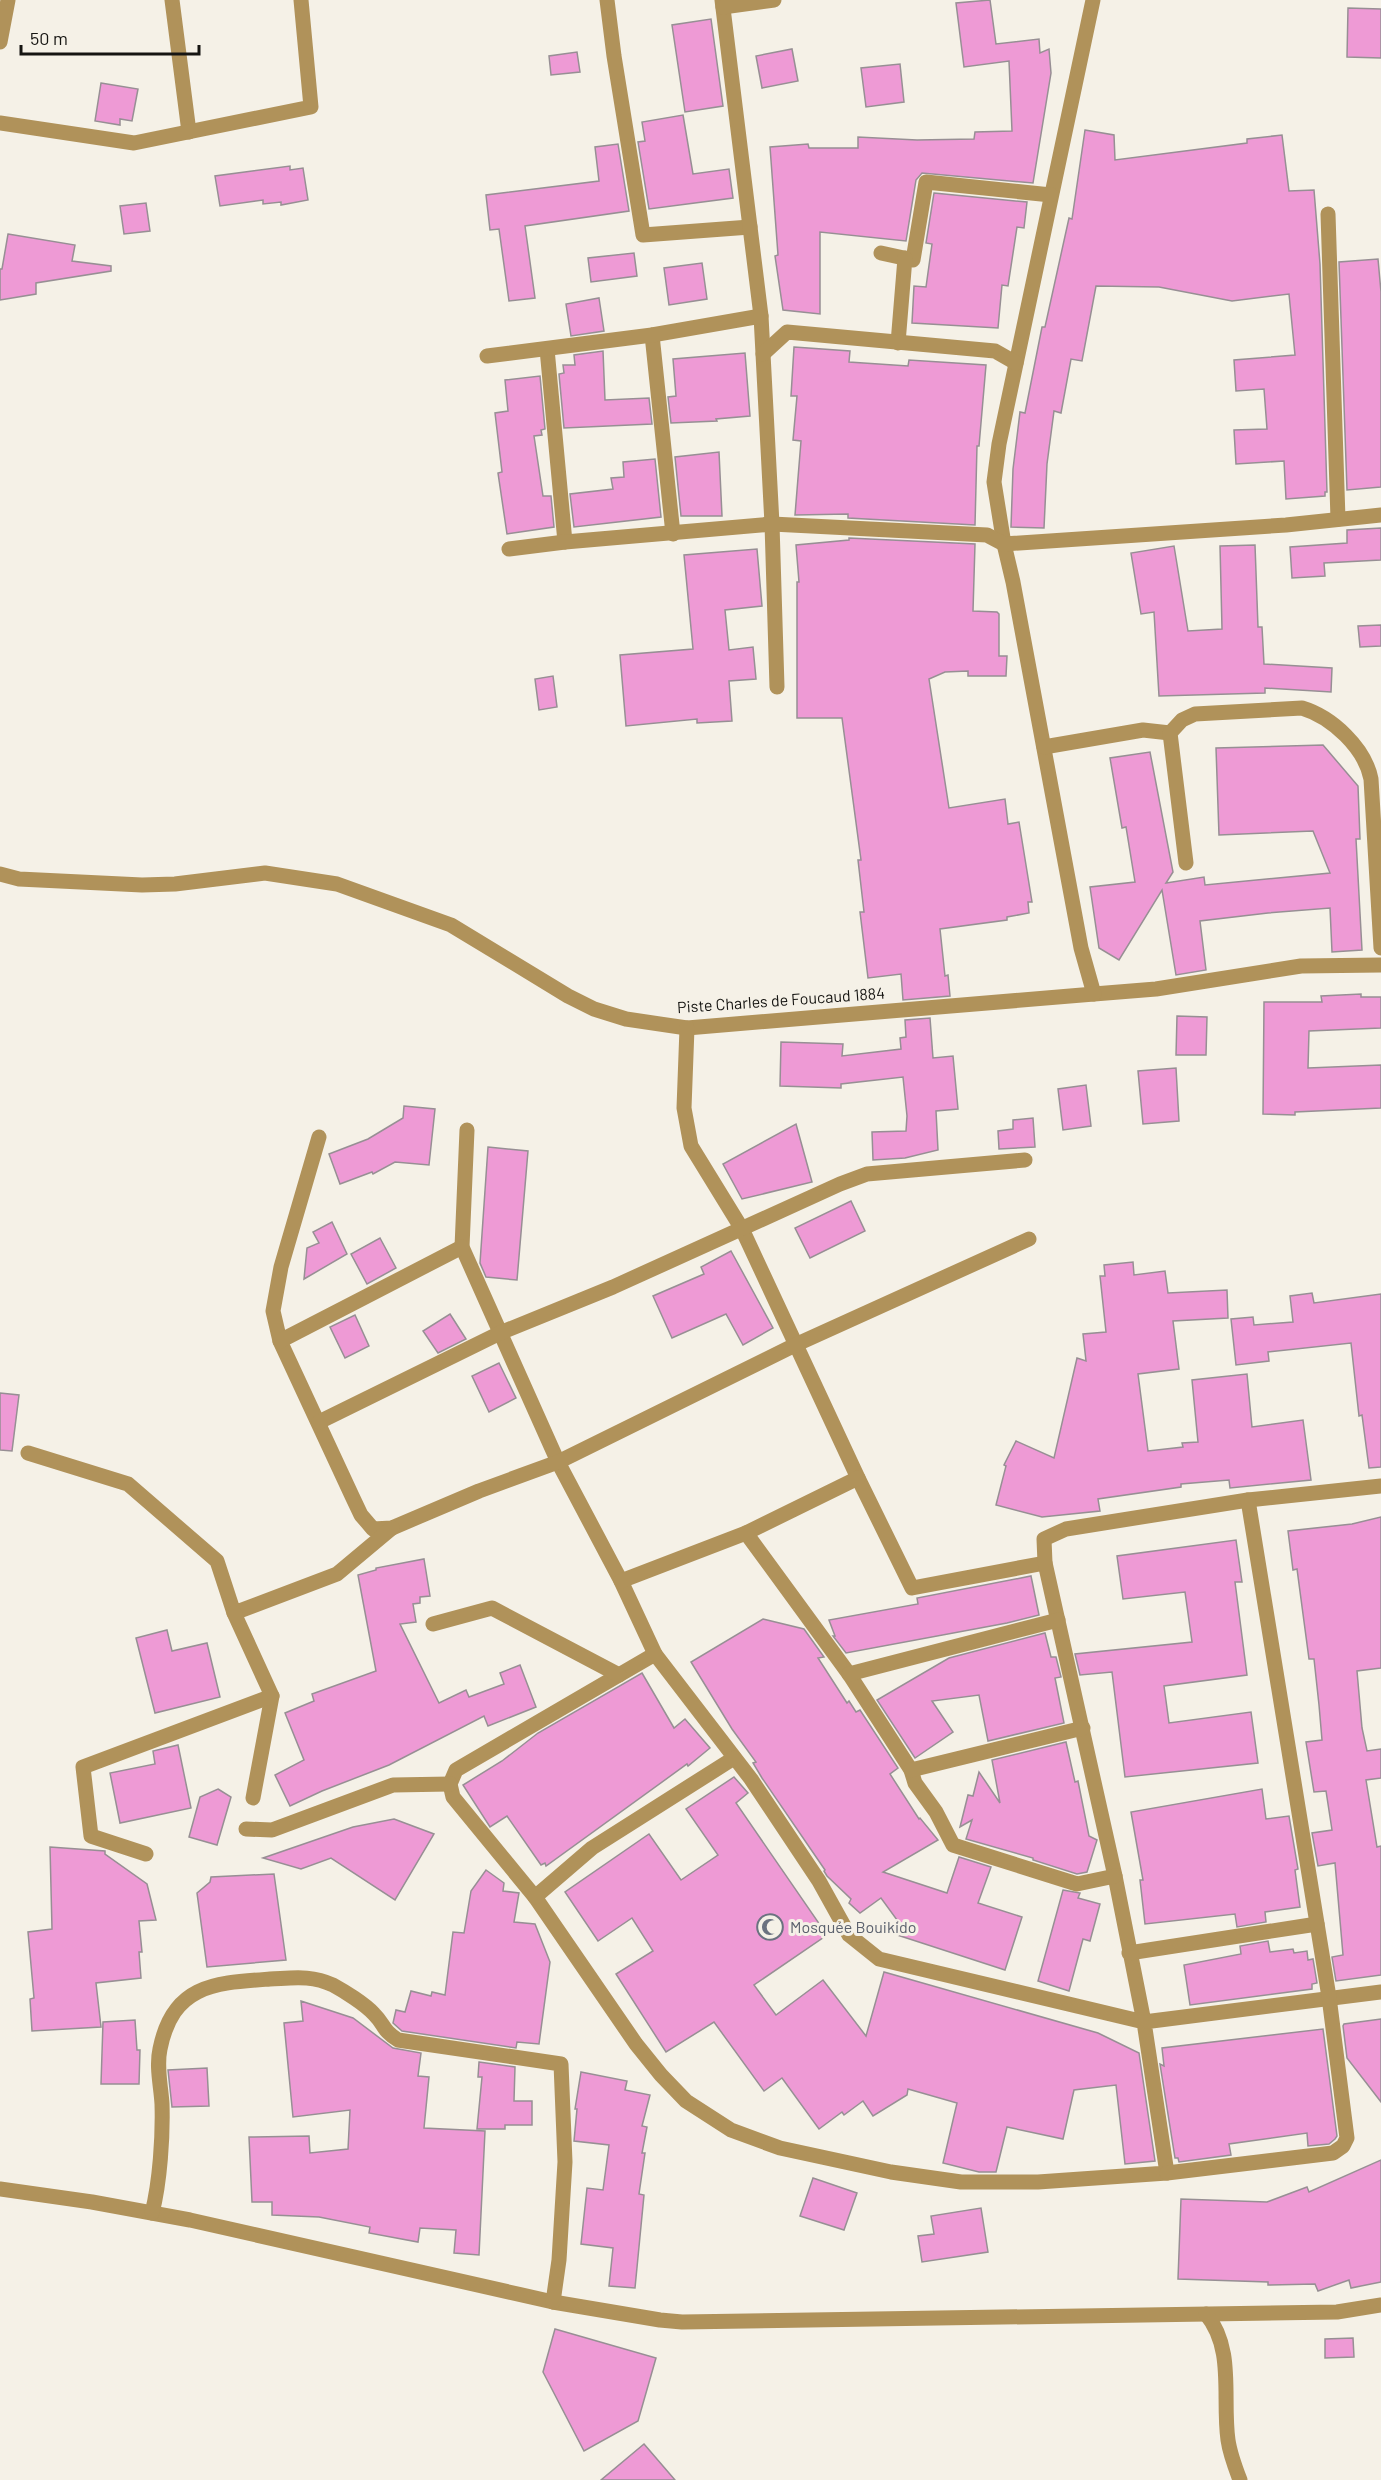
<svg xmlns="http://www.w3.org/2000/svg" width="1381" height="2480" font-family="Barlow,sans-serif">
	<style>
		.building { fill: #ee9ad5; stroke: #978f94; stroke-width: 1.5 }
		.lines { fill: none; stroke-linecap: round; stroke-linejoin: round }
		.minor { stroke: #b0925a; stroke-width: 15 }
		.labels { text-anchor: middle; stroke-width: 6; stroke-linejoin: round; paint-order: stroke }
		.street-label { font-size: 16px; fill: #161512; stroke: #f5f1e7 }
		.worship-label { font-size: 16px; fill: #5b616d; stroke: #f5f1e7; text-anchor: start }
	</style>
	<rect width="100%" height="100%" fill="#f5f1e7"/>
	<g class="building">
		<path d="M 990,0 L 996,44 L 1039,39 L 1040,53 L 1049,49 L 1051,73 L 1033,183 L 922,173 L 916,180 L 906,241 L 820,232 L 820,314 L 783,310 L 775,256 L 778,255 L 770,147 L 808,144 L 809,148 L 858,148 L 858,137 L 917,140 L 974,139 L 975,132 L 1012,131 L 1009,61 L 964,67 L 956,3 Z"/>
		<path d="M 1348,8 L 1381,9 L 1381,58 L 1347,57 Z"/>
		<path d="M 711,19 L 723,106 L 685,112 L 672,25 Z"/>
		<path d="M 792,49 L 798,81 L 762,88 L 756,56 Z"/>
		<path d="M 577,52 L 580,72 L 551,75 L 549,56 Z"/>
		<path d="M 900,64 L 904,102 L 866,107 L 861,68 Z"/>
		<path d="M 101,83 L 138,89 L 132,121 L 120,119 L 120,125 L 95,121 Z"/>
		<path d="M 683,115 L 693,174 L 729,169 L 733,198 L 649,209 L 638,142 L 645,141 L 642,122 Z"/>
		<path d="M 1085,130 L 1114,135 L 1115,160 L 1247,143 L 1247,139 L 1282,135 L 1289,191 L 1314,190 L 1320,264 L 1327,492 L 1325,492 L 1325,496 L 1286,499 L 1284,461 L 1236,464 L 1234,430 L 1267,429 L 1264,389 L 1236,391 L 1234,360 L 1295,355 L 1289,294 L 1232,301 L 1159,287 L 1096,286 L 1082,361 L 1071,359 L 1061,413 L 1054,411 L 1047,464 L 1044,528 L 1011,527 L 1013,469 L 1020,412 L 1025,413 L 1042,327 L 1045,327 L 1069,218 L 1072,219 Z"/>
		<path d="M 618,144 L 629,211 L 525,226 L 535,298 L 509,301 L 499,229 L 490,230 L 486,195 L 599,181 L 595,147 Z"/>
		<path d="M 290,166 L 290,170 L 303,168 L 308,200 L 281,205 L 281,202 L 263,204 L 263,200 L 220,206 L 215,176 Z"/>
		<path d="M 934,193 L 1027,202 L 1024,228 L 1017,227 L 1008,286 L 1002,285 L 998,328 L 912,323 L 914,286 L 926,287 L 932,244 L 926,243 Z"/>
		<path d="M 146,203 L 150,231 L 124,234 L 120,206 Z"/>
		<path d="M 8,234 L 75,245 L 72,261 L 111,266 L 111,271 L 36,283 L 36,294 L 0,300 L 0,269 L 2,269 Z"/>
		<path d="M 634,253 L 637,276 L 591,282 L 588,258 Z"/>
		<path d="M 1378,259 L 1381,292 L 1381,487 L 1347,490 L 1339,262 Z"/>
		<path d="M 702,263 L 707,299 L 669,305 L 664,268 Z"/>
		<path d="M 599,298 L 604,331 L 571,336 L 566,304 Z"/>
		<path d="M 794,347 L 850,351 L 849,362 L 908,366 L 909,360 L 986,365 L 979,446 L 977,446 L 975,525 L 848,518 L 848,514 L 795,515 L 801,441 L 793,440 L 797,396 L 791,396 Z"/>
		<path d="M 603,351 L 605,400 L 649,398 L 652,424 L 564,428 L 559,374 L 564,373 L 563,365 L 575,365 L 574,355 Z"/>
		<path d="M 745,353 L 750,416 L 716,419 L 717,421 L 671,423 L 668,397 L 676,396 L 673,359 Z"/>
		<path d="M 540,376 L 545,429 L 541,430 L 542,435 L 534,436 L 543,496 L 551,496 L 554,527 L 507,534 L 498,473 L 502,472 L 495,413 L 508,411 L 505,380 Z"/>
		<path d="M 719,452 L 722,516 L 681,516 L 675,457 Z"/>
		<path d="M 655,459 L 661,517 L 574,527 L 570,494 L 613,489 L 611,478 L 624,477 L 623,462 Z"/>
		<path d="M 1381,528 L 1381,560 L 1324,563 L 1325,576 L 1292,578 L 1290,547 L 1347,543 L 1347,530 Z"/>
		<path d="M 849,538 L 975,544 L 973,611 L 997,612 L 999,614 L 999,656 L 1007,656 L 1006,676 L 968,676 L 968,671 L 945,672 L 929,679 L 949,808 L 1005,799 L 1008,824 L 1019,822 L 1032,902 L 1028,902 L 1029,913 L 1007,917 L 1007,920 L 940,929 L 945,976 L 948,975 L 950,996 L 903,1000 L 901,974 L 868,978 L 860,912 L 864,912 L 858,860 L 861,860 L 842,718 L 797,718 L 797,582 L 799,582 L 796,545 L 849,540 Z"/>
		<path d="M 1255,545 L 1258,627 L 1262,627 L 1264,664 L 1332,668 L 1331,692 L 1265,688 L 1265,693 L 1159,696 L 1154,612 L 1141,614 L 1131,553 L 1174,546 L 1188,631 L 1222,629 L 1220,546 Z"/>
		<path d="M 757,549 L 762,606 L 725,610 L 729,650 L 753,647 L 756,679 L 729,681 L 732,721 L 697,723 L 697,719 L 626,726 L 620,655 L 693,649 L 684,555 Z"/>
		<path d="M 1381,625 L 1381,646 L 1360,647 L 1358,626 Z"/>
		<path d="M 553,676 L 557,707 L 539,710 L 535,679 Z"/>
		<path d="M 1323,745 L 1358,786 L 1360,839 L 1356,839 L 1362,950 L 1332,952 L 1330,908 L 1268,913 L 1200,921 L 1206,970 L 1176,975 L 1162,890 L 1119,960 L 1099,948 L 1090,887 L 1135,882 L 1126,827 L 1122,828 L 1110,758 L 1150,752 L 1173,872 L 1166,883 L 1204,877 L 1205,885 L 1330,873 L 1313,831 L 1219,835 L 1216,748 Z"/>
		<path d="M 1361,994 L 1361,997 L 1381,997 L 1381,1028 L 1309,1031 L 1308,1068 L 1381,1065 L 1381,1108 L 1295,1112 L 1295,1115 L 1263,1114 L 1264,1002 L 1322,1002 L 1321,996 Z"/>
		<path d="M 1177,1016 L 1207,1017 L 1206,1055 L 1176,1055 Z"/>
		<path d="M 930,1018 L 933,1058 L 953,1056 L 958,1109 L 936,1111 L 938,1150 L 905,1158 L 873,1160 L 872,1132 L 906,1131 L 907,1116 L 903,1077 L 841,1084 L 841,1088 L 780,1086 L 781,1042 L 843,1044 L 842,1056 L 901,1049 L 900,1038 L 906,1037 L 905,1020 Z"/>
		<path d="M 1176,1068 L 1179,1121 L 1143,1124 L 1138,1071 Z"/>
		<path d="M 1086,1085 L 1091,1126 L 1063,1130 L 1058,1089 Z"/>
		<path d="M 404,1106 L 435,1109 L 429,1165 L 395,1162 L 373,1174 L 372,1172 L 340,1184 L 329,1154 L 368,1139 L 403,1118 Z"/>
		<path d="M 1033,1118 L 1035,1147 L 999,1149 L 998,1131 L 1013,1129 L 1013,1120 Z"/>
		<path d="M 796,1124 L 812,1182 L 742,1199 L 723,1164 Z"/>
		<path d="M 488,1147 L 528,1151 L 517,1280 L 486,1277 L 480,1263 Z"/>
		<path d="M 851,1201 L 865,1231 L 810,1258 L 795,1228 Z"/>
		<path d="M 332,1222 L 347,1254 L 304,1279 L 307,1248 L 319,1243 L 313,1232 Z"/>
		<path d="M 380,1238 L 396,1268 L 367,1284 L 351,1254 Z"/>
		<path d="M 731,1251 L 773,1328 L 743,1345 L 726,1314 L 672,1338 L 653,1296 L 704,1274 L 701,1267 Z"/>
		<path d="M 1133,1262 L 1134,1275 L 1165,1271 L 1168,1293 L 1227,1290 L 1228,1318 L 1173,1321 L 1179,1369 L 1138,1374 L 1148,1451 L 1183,1447 L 1182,1443 L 1198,1442 L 1192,1380 L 1247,1374 L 1252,1427 L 1303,1420 L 1311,1480 L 1230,1488 L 1229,1480 L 1181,1484 L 1181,1487 L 1098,1499 L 1100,1511 L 1042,1517 L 996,1505 L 1006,1466 L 1004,1465 L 1016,1441 L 1054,1458 L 1077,1358 L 1086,1361 L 1083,1334 L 1106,1332 L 1100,1276 L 1105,1276 L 1104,1265 Z"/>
		<path d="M 1312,1293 L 1314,1303 L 1381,1294 L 1381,1467 L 1369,1468 L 1362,1415 L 1359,1416 L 1351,1343 L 1268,1352 L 1269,1361 L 1236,1365 L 1231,1319 L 1253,1317 L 1254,1325 L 1293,1322 L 1290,1296 Z"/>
		<path d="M 450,1314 L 466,1339 L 438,1353 L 423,1331 Z"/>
		<path d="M 355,1315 L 369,1346 L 345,1358 L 330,1327 Z"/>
		<path d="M 499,1363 L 516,1398 L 489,1412 L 472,1376 Z"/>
		<path d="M 0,1393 L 19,1395 L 12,1451 L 0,1450 Z"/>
		<path d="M 1381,1517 L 1381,1668 L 1357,1671 L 1362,1728 L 1367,1751 L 1381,1749 L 1381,1778 L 1366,1780 L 1377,1847 L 1381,1846 L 1381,1975 L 1336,1981 L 1332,1957 L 1343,1955 L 1335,1863 L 1318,1866 L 1312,1833 L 1332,1830 L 1326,1791 L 1314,1792 L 1306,1742 L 1322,1740 L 1319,1705 L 1314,1659 L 1309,1659 L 1297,1569 L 1293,1570 L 1288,1531 L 1352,1524 Z"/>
		<path d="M 1236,1540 L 1242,1582 L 1235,1582 L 1247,1675 L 1164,1686 L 1169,1723 L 1251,1712 L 1258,1763 L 1125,1777 L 1112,1672 L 1080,1675 L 1075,1654 L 1192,1642 L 1185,1592 L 1123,1599 L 1117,1556 Z"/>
		<path d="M 424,1559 L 430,1596 L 420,1597 L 420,1603 L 413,1604 L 416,1622 L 400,1624 L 439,1703 L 466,1690 L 469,1697 L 504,1684 L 500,1673 L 520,1665 L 536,1707 L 488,1726 L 484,1716 L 389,1765 L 322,1791 L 290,1806 L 275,1775 L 304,1760 L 285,1713 L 314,1701 L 312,1694 L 376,1671 L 358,1575 L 376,1570 L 376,1568 Z"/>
		<path d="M 1031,1576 L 1039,1615 L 1007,1623 L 846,1653 L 833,1636 L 835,1636 L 829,1620 L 918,1604 L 917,1598 Z"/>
		<path d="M 763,1619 L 804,1629 L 824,1657 L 818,1658 L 847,1703 L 849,1701 L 856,1712 L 860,1710 L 898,1768 L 890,1774 L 919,1819 L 920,1818 L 938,1840 L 883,1872 L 947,1893 L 959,1857 L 991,1867 L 978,1903 L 1022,1917 L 1005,1970 L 888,1932 L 900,1924 L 881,1898 L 860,1913 L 849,1903 L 851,1899 L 827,1876 L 824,1871 L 825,1870 L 762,1778 L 753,1763 L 756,1762 L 732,1729 L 691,1662 Z"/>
		<path d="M 167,1630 L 172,1651 L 207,1643 L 220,1697 L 155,1713 L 136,1638 Z"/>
		<path d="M 1045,1633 L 1051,1657 L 1056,1657 L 1061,1677 L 1055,1678 L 1064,1723 L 988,1741 L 979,1695 L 932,1701 L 953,1732 L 915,1758 L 877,1700 L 949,1658 Z"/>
		<path d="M 642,1673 L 674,1728 L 685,1719 L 710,1748 L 688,1766 L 687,1764 L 546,1866 L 545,1863 L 541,1865 L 507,1816 L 490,1827 L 463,1785 L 502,1761 L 538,1733 Z"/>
		<path d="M 1066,1742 L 1075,1782 L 1078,1781 L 1089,1836 L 1097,1840 L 1087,1872 L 1077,1874 L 1033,1860 L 1033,1858 L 966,1839 L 972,1820 L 960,1827 L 968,1795 L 973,1796 L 979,1772 L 1000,1803 L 992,1760 Z"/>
		<path d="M 178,1745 L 191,1808 L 120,1823 L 110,1773 L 155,1764 L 153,1751 Z"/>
		<path d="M 734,1777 L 748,1793 L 736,1803 L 827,1935 L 754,1985 L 776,2015 L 823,1980 L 866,2036 L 884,1972 L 1098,2033 L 1139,2053 L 1155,2161 L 1125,2164 L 1116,2085 L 1074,2090 L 1063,2139 L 1007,2127 L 996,2172 L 979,2172 L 943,2163 L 957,2103 L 908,2089 L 907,2095 L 873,2116 L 863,2101 L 844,2115 L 842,2112 L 819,2129 L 782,2078 L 764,2091 L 714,2022 L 666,2052 L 616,1974 L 653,1951 L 632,1918 L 598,1941 L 565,1892 L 649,1834 L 681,1880 L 718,1855 L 686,1809 Z"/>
		<path d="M 218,1789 L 231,1797 L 217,1845 L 189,1837 L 200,1797 Z"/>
		<path d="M 1262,1789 L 1266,1819 L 1289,1816 L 1298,1869 L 1295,1870 L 1300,1907 L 1265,1912 L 1266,1922 L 1237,1927 L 1235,1914 L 1145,1924 L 1140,1880 L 1143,1880 L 1131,1812 Z"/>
		<path d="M 394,1819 L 434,1834 L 395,1900 L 331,1858 L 301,1869 L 263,1858 L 353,1827 Z"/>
		<path d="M 50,1847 L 105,1851 L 105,1854 L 147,1884 L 156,1920 L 139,1921 L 142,1952 L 139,1952 L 141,1978 L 96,1983 L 101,2027 L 32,2031 L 30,1999 L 34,1998 L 28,1932 L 52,1929 Z"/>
		<path d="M 486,1870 L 504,1883 L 503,1891 L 519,1893 L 514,1922 L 535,1924 L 550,1962 L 539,2044 L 517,2042 L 516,2048 L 402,2031 L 393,2023 L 396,2010 L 405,2012 L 411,1991 L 431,1996 L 432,1992 L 445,1995 L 453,1932 L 464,1933 L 471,1891 Z"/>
		<path d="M 274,1874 L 286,1960 L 207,1967 L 197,1893 L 210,1882 L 211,1877 Z"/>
		<path d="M 1063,1890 L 1080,1893 L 1078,1898 L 1100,1904 L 1090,1941 L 1083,1939 L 1069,1991 L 1038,1981 Z"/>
		<path d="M 1268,1941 L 1270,1952 L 1293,1949 L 1294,1953 L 1307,1951 L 1308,1960 L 1313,1959 L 1317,1983 L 1312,1984 L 1312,1989 L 1190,2005 L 1184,1965 L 1241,1954 L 1240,1946 Z"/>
		<path d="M 301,2001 L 353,2018 L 393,2048 L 421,2053 L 418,2076 L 429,2077 L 424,2128 L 485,2131 L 479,2255 L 454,2253 L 456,2230 L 420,2228 L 418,2242 L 369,2233 L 370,2227 L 319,2217 L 272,2215 L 272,2202 L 252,2202 L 249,2137 L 309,2136 L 310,2153 L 348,2149 L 350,2110 L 293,2117 L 284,2023 L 303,2021 Z"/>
		<path d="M 1381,2019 L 1381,2102 L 1347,2058 L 1343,2026 L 1344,2024 Z"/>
		<path d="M 135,2020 L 137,2050 L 140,2050 L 139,2084 L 101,2084 L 103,2022 Z"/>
		<path d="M 1323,2029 L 1337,2136 L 1335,2139 L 1329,2144 L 1308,2146 L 1307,2133 L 1229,2144 L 1231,2155 L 1179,2162 L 1178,2158 L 1175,2158 L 1160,2064 L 1164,2066 L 1162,2048 Z"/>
		<path d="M 479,2062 L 515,2067 L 514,2101 L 532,2101 L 532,2125 L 505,2125 L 505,2129 L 477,2129 L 482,2077 L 478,2077 Z"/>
		<path d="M 207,2068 L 209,2106 L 172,2107 L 168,2070 Z"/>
		<path d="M 581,2072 L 627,2081 L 625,2090 L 650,2095 L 642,2126 L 647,2127 L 642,2153 L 645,2153 L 639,2194 L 644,2195 L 635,2288 L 609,2286 L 613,2248 L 581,2244 L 587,2188 L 603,2190 L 609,2145 L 574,2141 L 577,2109 L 575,2109 Z"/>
		<path d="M 1381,2160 L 1381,2282 L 1351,2288 L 1349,2280 L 1318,2291 L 1315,2284 L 1268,2285 L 1268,2282 L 1178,2279 L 1181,2199 L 1267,2202 L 1307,2187 L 1309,2192 Z"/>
		<path d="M 813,2178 L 857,2193 L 844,2230 L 800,2216 Z"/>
		<path d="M 981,2208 L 988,2252 L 922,2262 L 918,2236 L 934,2234 L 931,2216 Z"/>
		<path d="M 555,2329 L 656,2358 L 638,2421 L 584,2451 L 543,2372 Z"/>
		<path d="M 1353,2338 L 1354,2357 L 1325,2358 L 1325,2339 Z"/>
		<path d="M 644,2444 L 675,2480 L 601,2480 Z"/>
	</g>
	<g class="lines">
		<g class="minor">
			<path d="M 172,0 L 189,132"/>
			<path d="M 607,0 L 614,56 L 643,235 L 750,227"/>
			<path d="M 722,0 L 761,316 L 772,524 L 777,687"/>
			<path d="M 1093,0 L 999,444 L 994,482 L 1004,544 L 1013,582 L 1081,948 L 1094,994 L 1156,989 L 1301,966 L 1381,965"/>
			<path d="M 723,7 L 774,0"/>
			<path d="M 0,42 L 8,0"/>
			<path d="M 0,123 L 134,143 L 311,107 L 301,0"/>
			<path d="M 1328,214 L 1338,519"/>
			<path d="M 881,253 L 913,260 L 926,182 L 1051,195"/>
			<path d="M 652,335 L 673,534"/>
			<path d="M 898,343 L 905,258"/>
			<path d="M 547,349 L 565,542"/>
			<path d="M 763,354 L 787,332 L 995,351 L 1016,363"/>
			<path d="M 487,356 L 652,335 L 761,316"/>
			<path d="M 509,549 L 565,542 L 772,524 L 987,535 L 1004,544 L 1286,525 L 1381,515"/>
			<path d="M 1044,747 L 1143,730 L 1170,733"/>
			<path d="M 1186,863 L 1170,733 L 1182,720 L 1195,714 L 1302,708 C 1332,717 1365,748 1371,779 L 1381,948"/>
			<path d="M 0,874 L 19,879 L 142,885 L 175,884 L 265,873 L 337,884 L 451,925 L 568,996 L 594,1009 L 626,1019 L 687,1028 L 1094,994"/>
			<path d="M 687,1028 L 684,1108 L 691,1146 L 742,1229 L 858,1478 L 912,1588 L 1045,1563"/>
			<path d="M 467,1130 L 462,1247 L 558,1462 L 621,1581 L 655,1654"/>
			<path d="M 319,1137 L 281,1267 L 273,1311 L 280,1341 L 352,1496 L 361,1515 L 373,1529 L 392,1528 L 479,1491 L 558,1462 L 795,1345 L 1029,1239"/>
			<path d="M 280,1341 L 462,1247"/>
			<path d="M 319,1422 L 500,1333 L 613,1287 L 840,1184 L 867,1174 L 1025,1160"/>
			<path d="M 28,1453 L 128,1484 L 217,1561 L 234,1613 L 337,1574 L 392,1528"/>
			<path d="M 1381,1486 L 1248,1500 L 1066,1529 L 1044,1539 L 1045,1563 L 1115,1876 L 1144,2022 L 1167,2173 L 1038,2182 L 961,2182 L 891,2172 L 780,2148 L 731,2130 L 686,2101 L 661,2075 L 636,2044 L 535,1897 L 453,1797 L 450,1784 L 456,1770 L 655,1654 L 751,1779 L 819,1881 L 849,1935 L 879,1959 L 1144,2022 L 1381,1992"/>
			<path d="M 746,1533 L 849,1674 L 911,1770 L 915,1783 L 936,1812 L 953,1845 L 1077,1884 L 1115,1876"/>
			<path d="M 621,1581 L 746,1533 L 858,1478"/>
			<path d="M 234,1613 L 272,1696 L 253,1798"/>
			<path d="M 433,1624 L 492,1608 L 619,1675"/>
			<path d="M 849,1674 L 1058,1620"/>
			<path d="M 911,1770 L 1083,1728"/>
			<path d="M 246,1829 L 272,1830 L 393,1785 L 450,1784"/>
			<path d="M 146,1854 L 91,1836 L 83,1767 L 272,1696"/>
			<path d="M 535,1897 L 592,1848 L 734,1758"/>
			<path d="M 1129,1953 L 1317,1924"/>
			<path d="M 1167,2173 L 1333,2153 L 1343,2146 L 1347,2138 L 1329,1997 L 1248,1500"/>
			<path d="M 0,2189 L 92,2202 L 190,2220 L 553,2302 L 660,2320 L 682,2322 L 1337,2312 L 1381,2305"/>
			<path d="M 152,2213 C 160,2182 163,2136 162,2104 C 161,2086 156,2067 160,2049 C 173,1984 215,1983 270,1979 C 294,1978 311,1975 333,1985 C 344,1991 365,2004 374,2014 C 385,2025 382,2030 398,2040 L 561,2064 L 565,2162 L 559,2260 L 553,2302"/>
			<path d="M 1206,2314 C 1235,2349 1222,2398 1228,2440 C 1230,2454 1235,2467 1240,2480"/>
		</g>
	</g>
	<defs>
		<g id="mosque-ring" transform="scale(1.35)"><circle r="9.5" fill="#f5f1e7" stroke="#6b7280" stroke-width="1.5"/><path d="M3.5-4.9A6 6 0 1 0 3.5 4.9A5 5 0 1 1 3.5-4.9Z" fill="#6b7280"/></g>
	</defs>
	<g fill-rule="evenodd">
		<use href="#mosque-ring" x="770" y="1927"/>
	</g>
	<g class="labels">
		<g class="street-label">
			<text transform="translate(781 1000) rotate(-4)" y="6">Piste Charles de Foucaud 1884</text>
		</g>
		<g class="worship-label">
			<text x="790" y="1933">Mosquée Bouikido</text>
		</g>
	</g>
	<path d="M21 45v9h178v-9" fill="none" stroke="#161512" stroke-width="3"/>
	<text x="30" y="45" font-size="18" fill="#161512" stroke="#f5f1e7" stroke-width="4.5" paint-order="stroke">50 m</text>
</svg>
